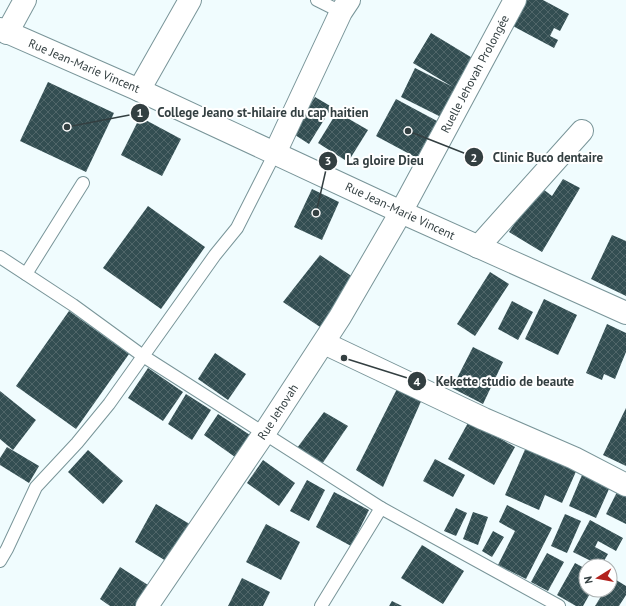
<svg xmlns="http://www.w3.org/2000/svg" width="626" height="606" font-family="'PT Sans',sans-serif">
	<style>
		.building { fill: url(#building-cross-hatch) }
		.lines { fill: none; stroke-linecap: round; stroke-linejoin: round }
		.service-casing { stroke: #799599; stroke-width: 14 }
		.minor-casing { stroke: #799599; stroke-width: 24 }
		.service { stroke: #fff; stroke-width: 12 }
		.minor { stroke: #fff; stroke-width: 22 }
		.labels { text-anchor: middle; stroke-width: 4; stroke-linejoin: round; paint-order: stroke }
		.street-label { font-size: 12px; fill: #333f41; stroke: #fff }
		.leader { fill: none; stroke: #333f41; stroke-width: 1.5 }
		.callout-dot { fill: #333f41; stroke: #fff; stroke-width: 1.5 }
		.mark-label { font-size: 12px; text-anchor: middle; font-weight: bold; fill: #fff }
		.callout-label { font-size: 13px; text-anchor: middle; font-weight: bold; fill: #333f41; stroke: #fff; stroke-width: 4; stroke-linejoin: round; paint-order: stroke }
	</style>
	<defs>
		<pattern id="building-cross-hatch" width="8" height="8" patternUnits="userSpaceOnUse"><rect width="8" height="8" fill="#334e52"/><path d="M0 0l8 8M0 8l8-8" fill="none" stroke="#506669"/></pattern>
	</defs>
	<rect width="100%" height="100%" fill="#f0fcfe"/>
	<g class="building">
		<path d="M 524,0 L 543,0 L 569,14 L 560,31 L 554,28 L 550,36 L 558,40 L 554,48 L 511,25 Z"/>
		<path d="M 431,33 L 474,59 L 441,117 L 401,97 L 415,68 L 453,87 L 413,63 Z"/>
		<path d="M 48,82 L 114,113 L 86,172 L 20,141 Z"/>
		<path d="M 315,97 L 332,107 L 309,144 L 292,133 Z"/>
		<path d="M 396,99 L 437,121 L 417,158 L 376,136 Z"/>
		<path d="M 337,112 L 368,130 L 348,162 L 318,143 Z"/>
		<path d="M 140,117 L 181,139 L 162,176 L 121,155 Z"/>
		<path d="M 563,179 L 580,188 L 542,252 L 509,232 L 539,186 L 552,196 Z"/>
		<path d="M 312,189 L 339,202 L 322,240 L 294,227 Z"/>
		<path d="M 148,206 L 205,247 L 161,309 L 103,268 Z"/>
		<path d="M 612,235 L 626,241 L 626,296 L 591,279 Z"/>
		<path d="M 320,255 L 359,281 L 323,329 L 283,302 Z"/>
		<path d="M 490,272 L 509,284 L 475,336 L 457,324 Z"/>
		<path d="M 544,299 L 577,315 L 558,355 L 525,339 Z"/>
		<path d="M 512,301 L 533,312 L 518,340 L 498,329 Z"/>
		<path d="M 69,311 L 129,354 L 76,429 L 16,386 Z"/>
		<path d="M 607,324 L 626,333 L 626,352 L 615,379 L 604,374 L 602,380 L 586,373 Z"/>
		<path d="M 473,347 L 503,362 L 483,404 L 452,388 Z"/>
		<path d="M 215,353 L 246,374 L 228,400 L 198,379 Z"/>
		<path d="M 148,368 L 183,392 L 163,421 L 128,398 Z"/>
		<path d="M 398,387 L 423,397 L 383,487 L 356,470 Z"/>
		<path d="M 0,391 L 36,420 L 13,450 L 0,439 Z"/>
		<path d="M 186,394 L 211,410 L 192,440 L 168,424 Z"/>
		<path d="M 626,408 L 626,466 L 603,455 Z"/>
		<path d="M 324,412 L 348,426 L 322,464 L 297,448 Z"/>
		<path d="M 218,414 L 250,435 L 235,457 L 204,435 Z"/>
		<path d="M 469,421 L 515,447 L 494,485 L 448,459 Z"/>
		<path d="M 527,445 L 578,467 L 562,503 L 545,495 L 539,510 L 505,495 Z"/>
		<path d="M 7,447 L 39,466 L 29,483 L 0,465 L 0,458 Z"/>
		<path d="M 88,450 L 123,481 L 103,504 L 68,472 Z"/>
		<path d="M 435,459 L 465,475 L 453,497 L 423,481 Z"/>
		<path d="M 263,460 L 295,483 L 279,506 L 247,483 Z"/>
		<path d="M 585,468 L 613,480 L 596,518 L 569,506 Z"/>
		<path d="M 307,480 L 325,490 L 309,521 L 290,511 Z"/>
		<path d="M 620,486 L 626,490 L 626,524 L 606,514 Z"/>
		<path d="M 334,492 L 369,510 L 351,546 L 316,527 Z"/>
		<path d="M 156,504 L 193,526 L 171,564 L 135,542 Z"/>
		<path d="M 507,505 L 552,528 L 526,579 L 498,565 L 515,531 L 499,522 Z"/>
		<path d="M 456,508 L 467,513 L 456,536 L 444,531 Z"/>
		<path d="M 473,512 L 488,517 L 478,545 L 463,539 Z"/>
		<path d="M 565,514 L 581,521 L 567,553 L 551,546 Z"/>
		<path d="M 590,520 L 623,538 L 616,551 L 598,541 L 595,547 L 608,554 L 601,566 L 573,552 Z"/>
		<path d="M 266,524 L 300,542 L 281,580 L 246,562 Z"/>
		<path d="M 493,531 L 504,537 L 492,557 L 482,551 Z"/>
		<path d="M 422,545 L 464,571 L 443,604 L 401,578 Z"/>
		<path d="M 547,553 L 564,562 L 548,591 L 531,582 Z"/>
		<path d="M 575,563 L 586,569 L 586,590 L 592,590 L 583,606 L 576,606 L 557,595 Z"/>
		<path d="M 120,567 L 151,587 L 139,606 L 110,606 L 100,599 Z"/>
		<path d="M 242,578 L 270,592 L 263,606 L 228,606 Z"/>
		<path d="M 613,578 L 626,586 L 626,595 L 619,606 L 595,606 L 605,590 L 610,590 L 610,582 Z"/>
		<path d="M 392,601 L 402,606 L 389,606 Z"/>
	</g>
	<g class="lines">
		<g class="service-casing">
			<g id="service">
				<path d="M 317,0 L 341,12"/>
				<path d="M 0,257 L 73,305 L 143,356 L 381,508 L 559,606"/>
				<path d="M 26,274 L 83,183"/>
				<path d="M 0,561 L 7,549 L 36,487 L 77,443 L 109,404 L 215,255 L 237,228 L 275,153"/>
				<path d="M 321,606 L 381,508"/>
			</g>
		</g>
		<g class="minor-casing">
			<g id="minor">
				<path d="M 0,29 L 139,90 L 401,212 L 626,313"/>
				<path d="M 7,33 L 25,0"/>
				<path d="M 139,90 L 190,0"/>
				<path d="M 275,153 L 341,12 L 349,0"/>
				<path d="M 478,247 L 582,131"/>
				<path d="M 324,343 L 484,419 L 574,458 L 626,485"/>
				<path d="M 147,606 L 265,432 L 340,317 L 401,212 L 515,0"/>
			</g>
		</g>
		<use href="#service" class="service"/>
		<use href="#minor" class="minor"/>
	</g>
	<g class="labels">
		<g class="street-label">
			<text transform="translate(84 66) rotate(23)" y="4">Rue Jean-Marie Vincent</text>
			<text transform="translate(475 74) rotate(-62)" y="4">Ruelle Jehovah Prolongée</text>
			<text transform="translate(400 211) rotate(25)" y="4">Rue Jean-Marie Vincent</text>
			<text transform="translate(278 412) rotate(-57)" y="4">Rue Jehovah</text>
		</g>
	</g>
	<path class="leader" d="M67 127L140 113M408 131L474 157M316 213L328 161M344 358L417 381"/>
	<g class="callout-dot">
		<circle cx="67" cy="127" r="4"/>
		<circle cx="408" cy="131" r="4"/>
		<circle cx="316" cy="213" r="4"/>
		<circle cx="344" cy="358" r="4"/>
		<circle cx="140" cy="113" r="10"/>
		<circle cx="474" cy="157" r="10"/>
		<circle cx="328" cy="161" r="10"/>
		<circle cx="417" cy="381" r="10"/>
	</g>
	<g class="mark-label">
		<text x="140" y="117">1</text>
		<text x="474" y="162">2</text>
		<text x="328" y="165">3</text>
		<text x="417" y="386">4</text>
	</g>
	<g class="callout-label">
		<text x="263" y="117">College Jeano st-hilaire du cap haitien</text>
		<text x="548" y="162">Clinic Buco dentaire</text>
		<text x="385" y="165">La gloire Dieu</text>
		<text x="505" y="386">Kekette studio de beaute</text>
	</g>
	<g transform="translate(598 578) rotate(259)"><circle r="19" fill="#ffffff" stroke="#adb2b3"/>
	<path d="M0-3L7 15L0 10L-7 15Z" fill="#b2221e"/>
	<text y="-6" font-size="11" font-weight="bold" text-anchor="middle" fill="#333f41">N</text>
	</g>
</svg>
